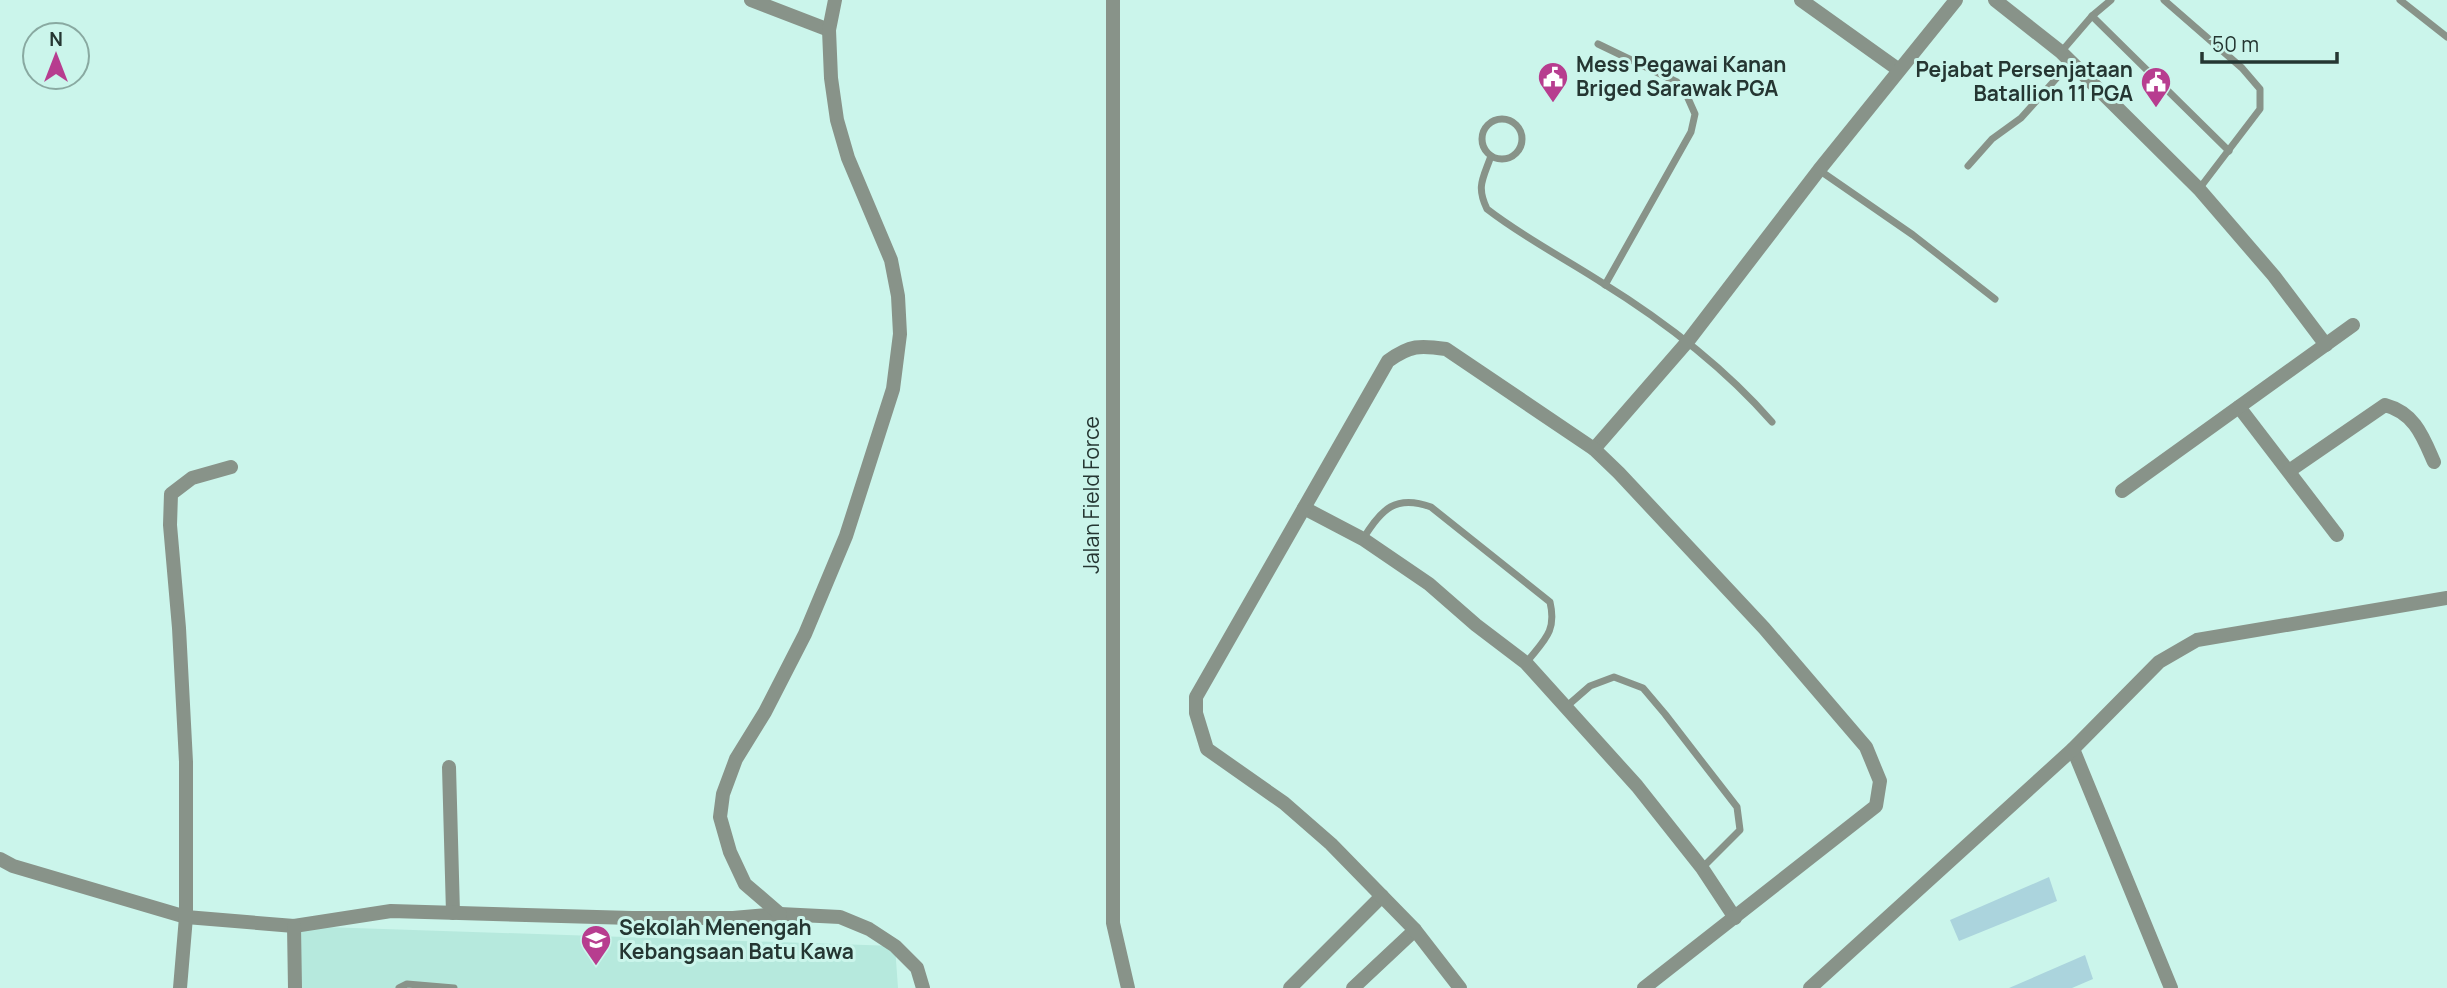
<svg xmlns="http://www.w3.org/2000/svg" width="2447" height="988" font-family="Manrope,sans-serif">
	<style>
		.built { fill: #b6e9dd }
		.building { fill: #abd4dd }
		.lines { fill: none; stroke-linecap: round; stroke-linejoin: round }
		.service { stroke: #889389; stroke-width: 7 }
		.minor { stroke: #889389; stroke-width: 14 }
		.labels { text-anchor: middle; stroke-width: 6; stroke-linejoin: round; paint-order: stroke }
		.poi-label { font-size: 21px; font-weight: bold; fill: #253632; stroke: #cbf5eb; text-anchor: start }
		.street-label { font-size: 21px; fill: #253632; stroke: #cbf5eb }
	</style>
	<rect width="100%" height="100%" fill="#cbf5eb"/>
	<path class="built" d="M 294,926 L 895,946 L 898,988 L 296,988 Z"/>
	<g class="building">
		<path d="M 2049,877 L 2057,901 L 1959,941 L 1950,920 Z"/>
		<path d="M 2085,955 L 2093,979 L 2072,988 L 2009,988 Z"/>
	</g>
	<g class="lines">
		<g class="service">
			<path d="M 2164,0 L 2242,68 L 2260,89 L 2260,109 L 2199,189"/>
			<path d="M 2400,0 L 2447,37"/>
			<path d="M 2092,16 L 2229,151"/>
			<path d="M 1598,44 L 1677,82 L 1687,96 L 1695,114 L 1691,132 L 1605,285"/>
			<path d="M 2061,52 L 2092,16 L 2111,0"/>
			<circle cx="1502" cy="139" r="20"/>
			<path d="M 1491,156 C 1483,179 1476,186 1487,209 C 1523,237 1564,258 1601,282 C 1664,321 1723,366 1772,422"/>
			<path d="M 1968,166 L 1992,139 L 2021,118 L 2071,62"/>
			<path d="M 1819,170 L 1913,235 L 1995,299"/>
			<path d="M 1363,539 C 1381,509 1396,494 1431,507 L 1550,602 C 1557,632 1544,640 1526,663"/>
			<path d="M 1567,706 L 1590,686 L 1614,677 L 1643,688 L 1665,714 L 1737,807 L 1740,830 L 1702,868"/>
			<path d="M 399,988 L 407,984 L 454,988"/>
		</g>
		<g class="minor">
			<path d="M 751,0 L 829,30"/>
			<path d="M 1113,0 L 1113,923 L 1128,988"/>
			<path d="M 1801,0 L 1899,70"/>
			<path d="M 1995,0 L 2061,52 L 2199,189 L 2274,276 L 2326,345"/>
			<path d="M 2239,407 L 2337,535"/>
			<path d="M 1594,449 L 1688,341 L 1819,170 L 1956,0"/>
			<path d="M 2289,471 L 2385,405 C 2415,413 2423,437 2434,462"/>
			<path d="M 2122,491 L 2353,325"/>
			<path d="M 1304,508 L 1363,539 L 1429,584 L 1476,625 L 1526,663 L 1637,786 L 1702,868 L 1735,918"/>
			<path d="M 2073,749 L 2171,988"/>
			<path d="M 449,767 L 453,913"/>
			<path d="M 0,859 L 13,866 L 186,917 L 294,926 L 391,911 L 632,918 L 733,918 L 780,914 L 840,917 L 869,929 L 895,946 L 917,968 L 923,988"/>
			<path d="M 780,914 L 745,884 L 730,852 L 720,817 L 723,794 L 736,759 L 765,712 L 805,634 L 846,536 L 893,389 L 900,334 L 898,296 L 891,260 L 848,158 L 837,120 L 831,78 L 829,30 L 835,0"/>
			<path d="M 294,926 L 295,988"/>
			<path d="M 180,988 L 186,917 L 186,762 L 179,628 L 170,525 L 171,494 L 192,478 L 231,467"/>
			<path d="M 1290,988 L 1382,896"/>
			<path d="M 1353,988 L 1415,930"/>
			<path d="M 1460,988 L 1415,930 L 1331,844 L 1284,803 L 1207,749 L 1196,713 L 1196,697 L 1388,361 C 1410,345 1420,345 1446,349 L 1594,449 L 1619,473 L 1764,628 L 1866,747 L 1880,781 L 1876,806 L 1644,988"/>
			<path d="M 1810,988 L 2073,749 L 2159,662 L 2197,640 L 2447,598"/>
		</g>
	</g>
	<defs>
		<g id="civic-pin" transform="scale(1.575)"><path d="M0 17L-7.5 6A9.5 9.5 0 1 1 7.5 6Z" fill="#b73d8f" stroke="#cbf5eb"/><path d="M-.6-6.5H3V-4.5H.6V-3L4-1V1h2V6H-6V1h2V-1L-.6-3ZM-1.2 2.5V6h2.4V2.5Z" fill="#fff"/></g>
		<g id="school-pin" transform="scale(1.575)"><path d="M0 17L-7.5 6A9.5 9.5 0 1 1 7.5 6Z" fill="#b73d8f" stroke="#cbf5eb"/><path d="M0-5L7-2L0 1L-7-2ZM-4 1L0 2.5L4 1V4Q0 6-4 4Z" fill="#fff"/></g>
	</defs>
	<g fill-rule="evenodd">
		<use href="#civic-pin" x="1553" y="77"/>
		<use href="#civic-pin" x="2156" y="82"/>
		<use href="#school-pin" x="596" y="940"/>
	</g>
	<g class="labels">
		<g class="poi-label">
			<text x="1576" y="72">Mess Pegawai Kanan<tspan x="1576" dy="24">Briged Sarawak PGA</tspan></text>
			<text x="2133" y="77" text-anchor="end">Pejabat Persenjataan<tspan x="2133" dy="24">Batallion 11 PGA</tspan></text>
			<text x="619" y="935">Sekolah Menengah<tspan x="619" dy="24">Kebangsaan Batu Kawa</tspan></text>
		</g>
		<g class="street-label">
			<text transform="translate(1092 495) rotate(-90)" y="7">Jalan Field Force</text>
		</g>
	</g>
	<g transform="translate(56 56)"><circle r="33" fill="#cbf5eb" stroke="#89a9a1" stroke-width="2"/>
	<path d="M0-5L12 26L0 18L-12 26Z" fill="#b73d8f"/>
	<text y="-10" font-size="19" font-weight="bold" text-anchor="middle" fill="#253632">N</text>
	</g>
	<path d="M2202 52v10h135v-10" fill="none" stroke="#253632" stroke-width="3.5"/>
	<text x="2212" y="52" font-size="21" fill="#253632" stroke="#cbf5eb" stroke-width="5" paint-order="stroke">50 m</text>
</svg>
